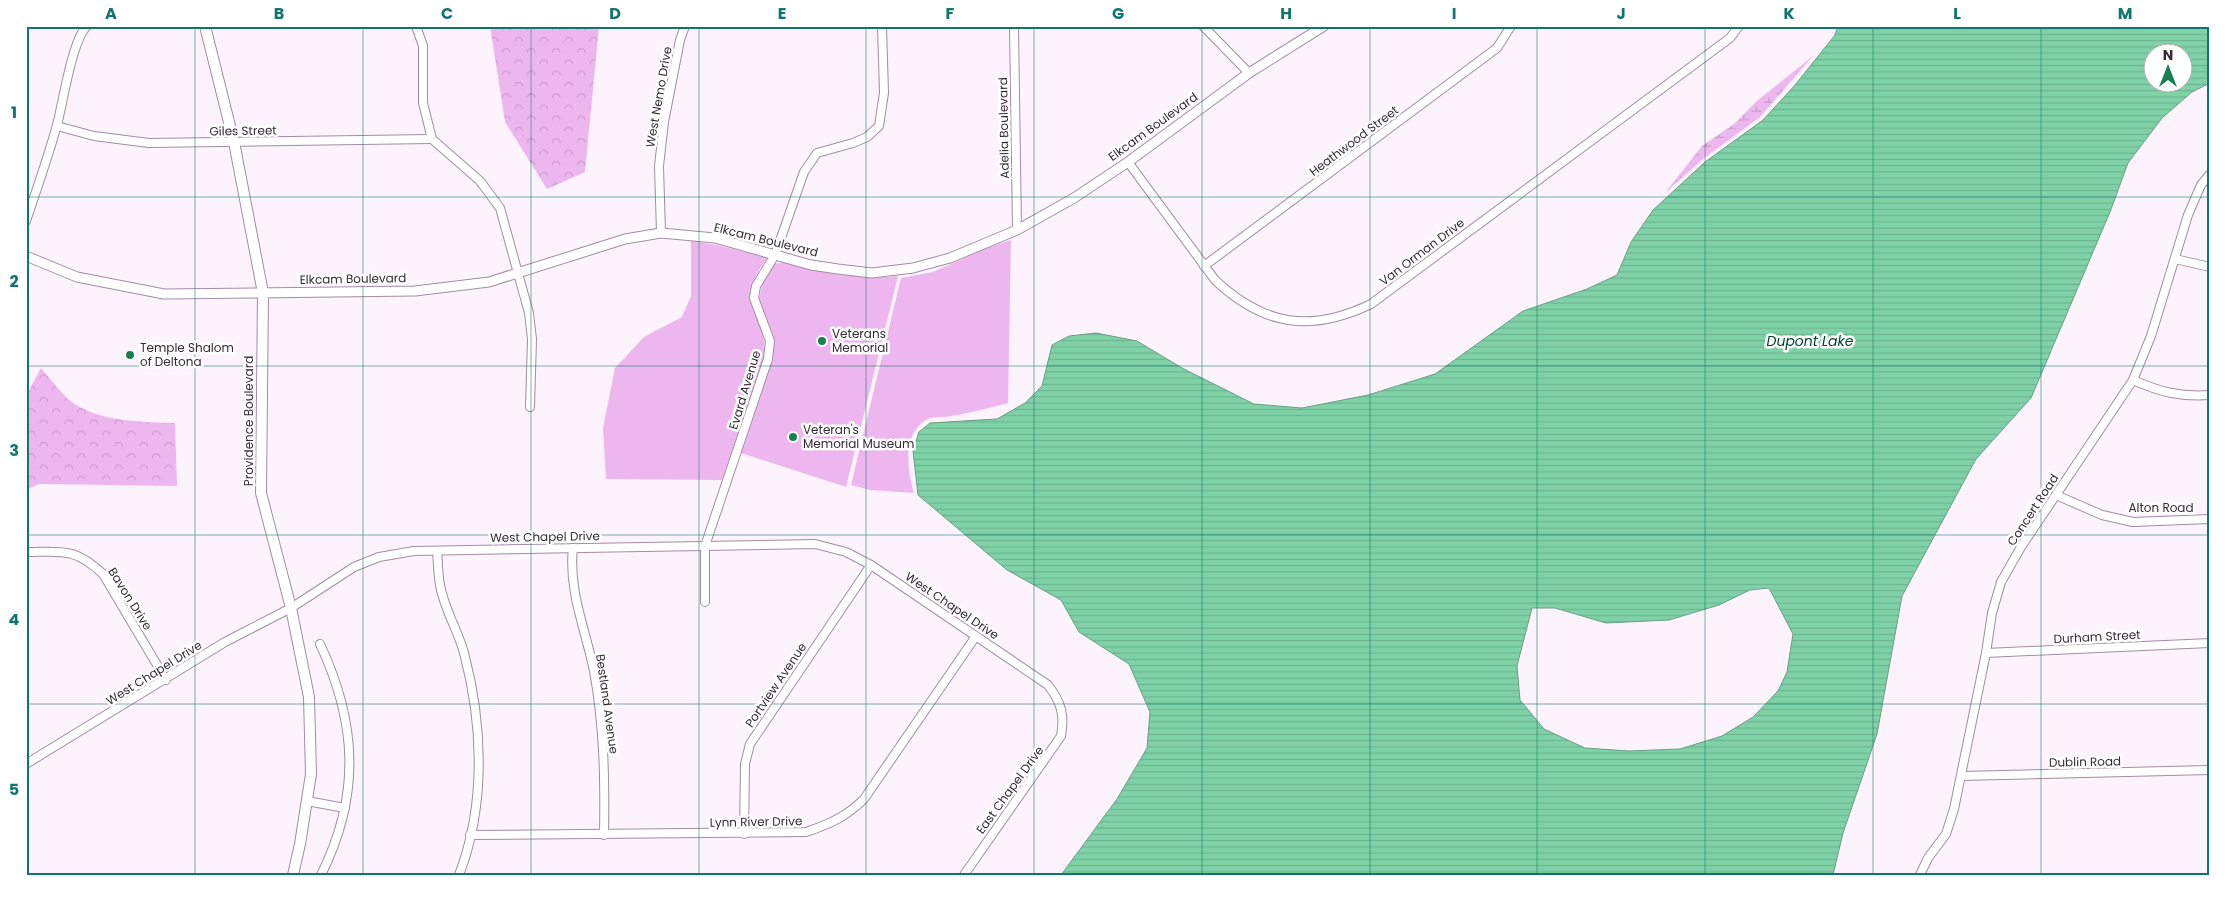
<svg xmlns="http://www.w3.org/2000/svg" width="2236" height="901" font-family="Poppins,sans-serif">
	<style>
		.green { fill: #edb6ee }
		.forest { fill: url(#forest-crowns) }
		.wetland { fill: url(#wetland-marsh) }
		.water { fill: url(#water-rules); stroke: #68a084; fill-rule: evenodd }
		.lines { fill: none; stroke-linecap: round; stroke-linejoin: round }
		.minor-casing { stroke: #a28da2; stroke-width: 10 }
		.tertiary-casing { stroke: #a28da2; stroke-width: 11 }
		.secondary-casing { stroke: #a28da2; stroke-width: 12 }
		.minor { stroke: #fff; stroke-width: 8 }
		.tertiary { stroke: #fff; stroke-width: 9 }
		.secondary { stroke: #fff; stroke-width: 10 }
		.grid { fill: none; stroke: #0f766e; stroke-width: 1; stroke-opacity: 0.55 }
		.poi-dot { fill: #1b7d54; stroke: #fff; stroke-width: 2 }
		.labels { text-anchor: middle; stroke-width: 5; stroke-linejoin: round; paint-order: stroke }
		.street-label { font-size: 12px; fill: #342b34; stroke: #fff }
		.poi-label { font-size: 12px; fill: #342b34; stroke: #fff; text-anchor: start }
		.water-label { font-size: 14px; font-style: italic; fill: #00452b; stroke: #fff }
		.neatline { fill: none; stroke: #0f766e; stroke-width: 2 }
		.grid-label { font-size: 16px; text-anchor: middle; font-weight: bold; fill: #0f766e }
	</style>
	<defs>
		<pattern id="forest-crowns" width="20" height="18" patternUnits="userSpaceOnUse" patternTransform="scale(1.25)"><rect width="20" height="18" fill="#edb6ee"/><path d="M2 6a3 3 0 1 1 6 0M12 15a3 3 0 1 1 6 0" fill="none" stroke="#cc9dcd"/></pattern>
		<pattern id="wetland-marsh" width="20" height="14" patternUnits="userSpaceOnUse" patternTransform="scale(1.25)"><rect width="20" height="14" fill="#edb6ee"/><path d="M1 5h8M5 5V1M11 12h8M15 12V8" fill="none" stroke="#cc9dcd"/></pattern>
		<pattern id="water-rules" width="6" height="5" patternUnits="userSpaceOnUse" patternTransform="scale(1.25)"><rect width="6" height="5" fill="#7fd2a7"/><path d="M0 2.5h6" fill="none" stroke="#6eb490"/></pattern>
	</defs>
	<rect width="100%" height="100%" fill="#fdf3fd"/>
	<g class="green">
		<path d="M 1011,240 L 1008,403 C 989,408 970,413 951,416 C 944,418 934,416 928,419 C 902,432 907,470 914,493 L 870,490 L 851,485 L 901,278 L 933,272 L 987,248 Z"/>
		<path d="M 691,241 L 717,245 L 767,258 C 729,310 770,311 764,358 L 722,480 L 606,479 L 603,428 L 615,368 L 644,337 L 682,317 L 691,296 Z"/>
		<path d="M 785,262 C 823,269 859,281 898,276 L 846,487 L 741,453 L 774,351 L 770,333 L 758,303 L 762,285 L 774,264 Z"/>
	</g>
	<g class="forest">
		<path d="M 490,26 L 599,26 L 585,172 L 547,189 L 505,122 Z"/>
		<path d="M 41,368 C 51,379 63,397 76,405 C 105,422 143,422 175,423 L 177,486 L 39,484 L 26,490 L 26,396 Z"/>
	</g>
	<path class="wetland" d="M 1813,56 L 1760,117 L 1703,159 L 1665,193 L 1702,146 L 1734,124 L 1758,100 Z"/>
	<path class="water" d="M 1838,26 L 2210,26 L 2210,83 L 2192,92 L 2162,118 L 2128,163 L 2110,212 L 2031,398 L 1976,459 L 1902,596 L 1877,734 L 1843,833 L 1833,875 L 1061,875 L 1117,799 L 1147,748 L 1150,712 L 1129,664 L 1079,632 L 1061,600 L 1007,570 L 918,495 L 913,451 L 919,432 L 930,423 L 997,419 L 1025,403 L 1042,386 L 1052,345 L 1069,336 L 1096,333 L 1137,341 L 1182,368 L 1254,404 L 1302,408 L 1368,395 L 1435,374 L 1523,311 L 1587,289 L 1617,275 L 1631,242 L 1653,210 L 1705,162 L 1763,120 L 1795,85 L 1835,35 ZM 2154,52 L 2184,52 L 2184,82 L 2154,82 ZM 1769,588 L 1793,634 L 1787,672 L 1778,691 L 1753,717 L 1722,736 L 1680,749 L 1629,751 L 1585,748 L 1544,729 L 1520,700 L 1517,666 L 1532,608 L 1555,608 L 1606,623 L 1669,620 L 1719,605 L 1750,590 Z"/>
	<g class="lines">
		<g class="minor-casing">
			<g id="minor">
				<path d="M 416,26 L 423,46 L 423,103 L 432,139 L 480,181 L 500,208 L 529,313 L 532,339 L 530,407"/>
				<path d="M 1014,26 L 1017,230"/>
				<path d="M 1203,26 L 1249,73"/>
				<path d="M 57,126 L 94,136 L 149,143 L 432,139"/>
				<path d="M 1128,162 L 1215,280 C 1264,326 1311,333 1371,304 L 1730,38 L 1739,26"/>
				<path d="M 26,221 C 37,189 48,157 57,125 C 63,103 72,40 87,26"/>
				<path d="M 661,233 L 659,166 L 664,122 L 680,40 L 685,26"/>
				<path d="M 2175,259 L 2210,267"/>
				<path d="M 1204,266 L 1497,48 L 1511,26"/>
				<path d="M 2133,380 C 2160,392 2180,397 2210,395"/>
				<path d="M 2056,495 L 2102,515 L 2133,522 L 2210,519"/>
				<path d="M 573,548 C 568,590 586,631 594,671 C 604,725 605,780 604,835"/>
				<path d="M 437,551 C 438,562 438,574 440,585 C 444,609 458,630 464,653 C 483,724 486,805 459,875"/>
				<path d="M 26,552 C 63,552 74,547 103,574 L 166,680"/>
				<path d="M 705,602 L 705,546 L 768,359 L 770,341 L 754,298 L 756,286 L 775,255 L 804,172 L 817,153 L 853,143 L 867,137 L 879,126 L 884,93 L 882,26"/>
				<path d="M 320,644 C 357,723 361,795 321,875"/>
				<path d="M 1986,653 L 2210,643"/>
				<path d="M 26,764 L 225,642 L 291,608 L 354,567 L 379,557 L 414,551 L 815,544 L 846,552 L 871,565 L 1048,685 C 1061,702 1065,715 1061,736 L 964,875"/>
				<path d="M 1962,776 L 2210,770"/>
				<path d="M 307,801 L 345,808"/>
				<path d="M 744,834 L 745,764 L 750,744 L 871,565"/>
				<path d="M 470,835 L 806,832 C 830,824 847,816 864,799 L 976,636"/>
				<path d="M 1920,875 L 1928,858 L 1946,834 L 1954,809 L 1986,653 L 1992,613 L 2001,582 L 2021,547 L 2133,380 L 2151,336 L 2188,215 L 2201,185 L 2210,174"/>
			</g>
		</g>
		<g class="tertiary-casing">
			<path id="tertiary" d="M 26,256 L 77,277 L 164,294 L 415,291 L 489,282 L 625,239 L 661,233 L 715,238 L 811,265 L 838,269 L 872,273 L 913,268 L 950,258 L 1017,230 L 1074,198 L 1128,162 L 1249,73 L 1324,26"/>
		</g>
		<g class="secondary-casing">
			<path id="secondary" d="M 205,26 L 234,142 L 263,293 L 261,493 L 291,608 L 309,697 L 311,774 L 300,844 L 293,875"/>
		</g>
		<use href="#minor" class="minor"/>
		<use href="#tertiary" class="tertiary"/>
		<use href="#secondary" class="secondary"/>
	</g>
	<path class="grid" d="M 195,26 L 195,875M 363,26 L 363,875M 531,26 L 531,875M 699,26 L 699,875M 866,26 L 866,875M 1034,26 L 1034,875M 1202,26 L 1202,875M 1370,26 L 1370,875M 1537,26 L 1537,875M 1705,26 L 1705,875M 1873,26 L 1873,875M 2041,26 L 2041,875M 26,197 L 2210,197M 26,366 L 2210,366M 26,535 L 2210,535M 26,704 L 2210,704"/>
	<g class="poi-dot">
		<circle cx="822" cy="341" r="5"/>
		<circle cx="130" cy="355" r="5"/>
		<circle cx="793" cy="437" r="5"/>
	</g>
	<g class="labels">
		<g class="street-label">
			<text transform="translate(659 97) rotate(-80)" y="4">West Nemo Drive</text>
			<text transform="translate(1153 127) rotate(-36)" y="4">Elkcam Boulevard</text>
			<text transform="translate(1004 128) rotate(-91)" y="4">Adelia Boulevard</text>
			<text transform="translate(243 131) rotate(-1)" y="4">Giles Street</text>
			<text transform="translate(1354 141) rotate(-37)" y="4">Heathwood Street</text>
			<text transform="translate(766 240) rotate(14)" y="4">Elkcam Boulevard</text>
			<text transform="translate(1422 252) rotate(-37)" y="4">Van Orman Drive</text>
			<text transform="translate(353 279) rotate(-1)" y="4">Elkcam Boulevard</text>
			<text transform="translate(745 390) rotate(-73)" y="4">Evard Avenue</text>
			<text transform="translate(249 421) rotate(-90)" y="4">Providence Boulevard</text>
			<text x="2161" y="512">Alton Road</text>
			<text transform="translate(2033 510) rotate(-57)" y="4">Concert Road</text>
			<text transform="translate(545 537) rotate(-1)" y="4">West Chapel Drive</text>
			<text transform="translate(130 599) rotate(58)" y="4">Bavon Drive</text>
			<text transform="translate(952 606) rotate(34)" y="4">West Chapel Drive</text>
			<text transform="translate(2097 637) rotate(-3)" y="4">Durham Street</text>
			<text transform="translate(154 673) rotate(-32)" y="4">West Chapel Drive</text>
			<text transform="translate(776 685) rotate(-56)" y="4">Portview Avenue</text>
			<text transform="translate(607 704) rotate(82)" y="4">Bestland Avenue</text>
			<text transform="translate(2085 762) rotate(-1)" y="4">Dublin Road</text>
			<text transform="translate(1010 790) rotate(-54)" y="4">East Chapel Drive</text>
			<text transform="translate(756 822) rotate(-1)" y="4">Lynn River Drive</text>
		</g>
		<g class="poi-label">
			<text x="832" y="338">Veterans<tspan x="832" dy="14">Memorial</tspan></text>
			<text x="140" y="352">Temple Shalom<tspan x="140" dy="14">of Deltona</tspan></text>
			<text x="803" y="434">Veteran's<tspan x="803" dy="14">Memorial Museum</tspan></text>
		</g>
		<g class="water-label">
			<text x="1810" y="346">Dupont Lake</text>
		</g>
	</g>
	<rect width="2236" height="901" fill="none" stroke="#ffffff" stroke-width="55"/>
	<g transform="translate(2168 68)"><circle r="24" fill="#ffffff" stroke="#aeaaae"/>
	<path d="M0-4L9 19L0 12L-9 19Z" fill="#1b7d54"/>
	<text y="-8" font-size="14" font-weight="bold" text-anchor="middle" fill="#342b34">N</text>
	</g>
	<rect x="28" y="28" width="2180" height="846" class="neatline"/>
	<g class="grid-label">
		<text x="111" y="19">A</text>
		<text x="279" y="19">B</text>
		<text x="447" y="19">C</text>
		<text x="615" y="19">D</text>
		<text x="782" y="19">E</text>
		<text x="950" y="19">F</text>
		<text x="1118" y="19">G</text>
		<text x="1286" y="19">H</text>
		<text x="1454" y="19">I</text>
		<text x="1621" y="19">J</text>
		<text x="1789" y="19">K</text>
		<text x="1957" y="19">L</text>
		<text x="2125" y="19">M</text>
		<text x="14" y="118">1</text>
		<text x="14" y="287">2</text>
		<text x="14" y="456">3</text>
		<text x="14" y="625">4</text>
		<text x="14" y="795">5</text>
	</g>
</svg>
